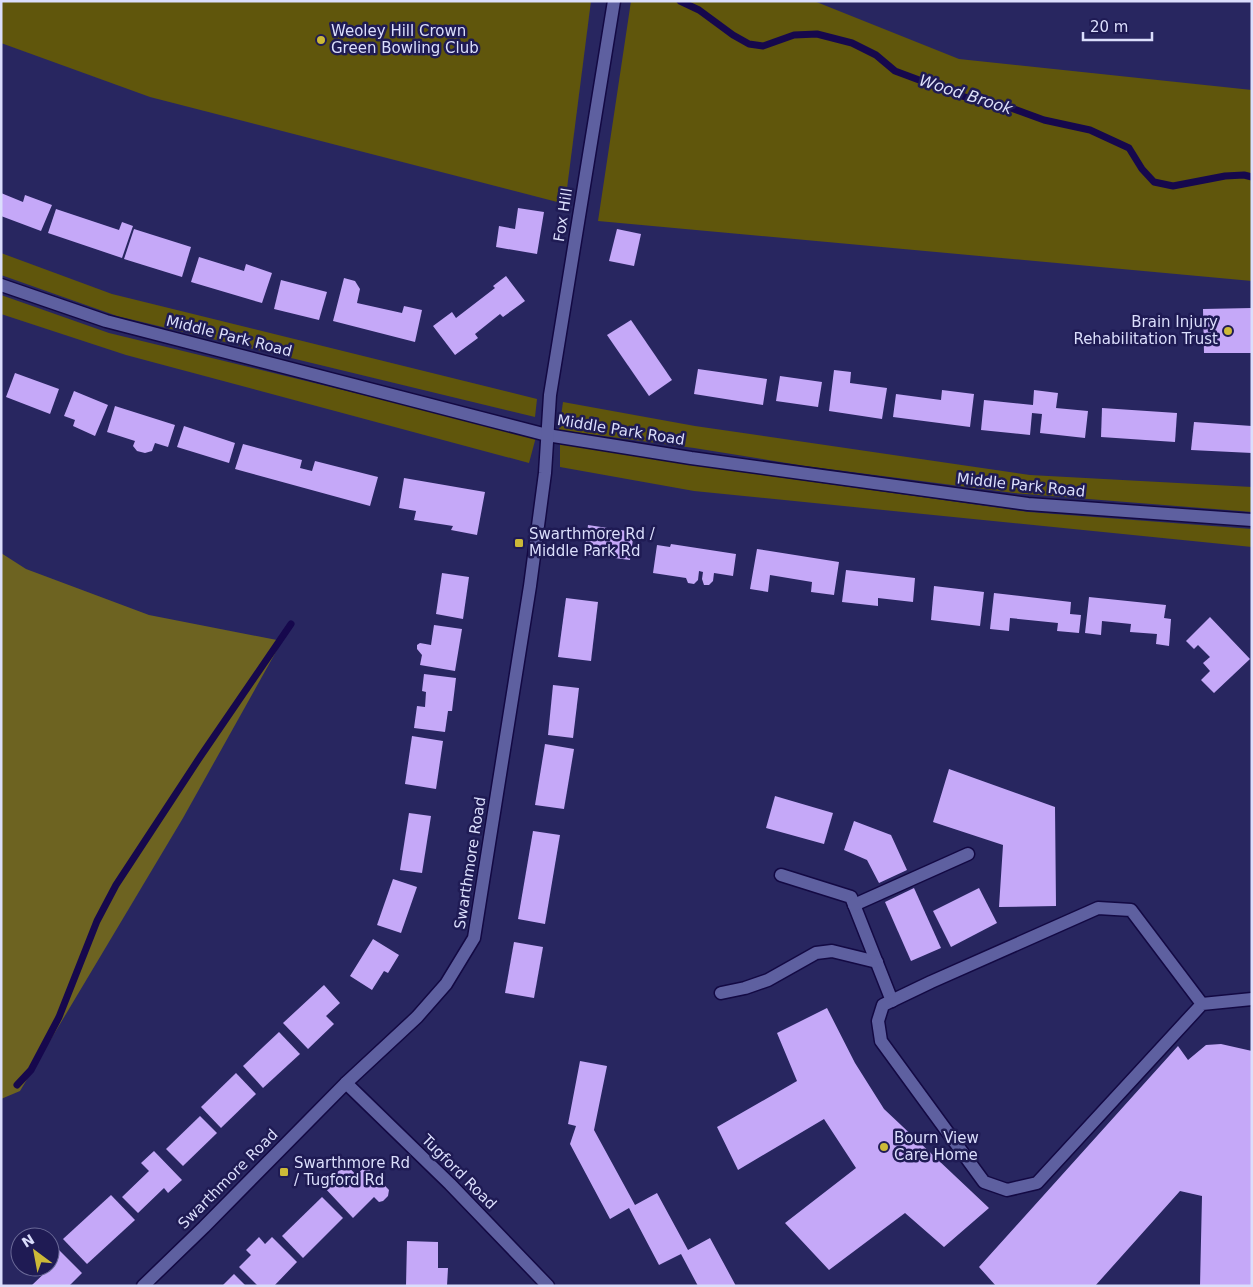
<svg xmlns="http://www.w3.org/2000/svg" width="1253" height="1287" font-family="'DejaVu Sans',sans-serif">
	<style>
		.green { fill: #60560c }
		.forest { fill: #6d6321 }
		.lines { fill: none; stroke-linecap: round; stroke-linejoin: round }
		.stream { stroke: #16084d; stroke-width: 7 }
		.building { fill: #c5a8f8 }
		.minor-casing { stroke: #130943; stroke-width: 15 }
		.minor { stroke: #5e60a0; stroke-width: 12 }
		.poi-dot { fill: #ccb938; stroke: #1f1b54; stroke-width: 2 }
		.labels { text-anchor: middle; stroke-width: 5; stroke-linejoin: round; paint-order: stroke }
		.poi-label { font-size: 15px; fill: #dbdefc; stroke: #1f1b54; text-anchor: start }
		.street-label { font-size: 15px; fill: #dbdefc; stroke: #1f1b54 }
		.water-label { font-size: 16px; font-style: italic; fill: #dcdff8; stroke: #1f1b54 }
	</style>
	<rect width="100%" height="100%" fill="#282660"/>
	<g class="green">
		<path d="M 1,1 L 591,1 L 565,204 L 150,97 L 1,43 Z"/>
		<path d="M 631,1 L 814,1 L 959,59 L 1252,90 L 1252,281 L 598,221 Z"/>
		<path d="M 1,253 L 112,294 L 537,399 L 535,417 L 117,316 L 1,275 Z"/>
		<path d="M 1,295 L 109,333 L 536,437 L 529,463 L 126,355 L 1,314 Z"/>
		<path d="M 563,402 L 695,426 L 1030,475 L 1252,487 L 1252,512 L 1014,493 L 805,466 L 694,448 L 559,430 Z"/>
		<path d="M 560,440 L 692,465 L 1029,512 L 1252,529 L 1252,547 L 694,491 L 560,467 Z"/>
	</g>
	<path class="forest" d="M 1,553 L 26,569 L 149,615 L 282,641 L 183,818 L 20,1091 L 1,1099 Z"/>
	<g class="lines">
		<g class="stream">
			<path d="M 680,1 L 699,10 L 733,35 L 749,44 L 763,46 L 794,35 L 817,34 L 852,43 L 876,55 L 895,71 L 962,96 L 986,104 L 1011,108 L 1044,120 L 1090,130 L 1129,148 L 1142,169 L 1154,182 L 1173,186 L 1225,176 L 1244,175 L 1252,177"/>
			<path d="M 17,1085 L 31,1070 L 59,1017 L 97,921 L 116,885 L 200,757 L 291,624"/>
		</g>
	</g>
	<g class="building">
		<path d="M 1,193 L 23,202 L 25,195 L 52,205 L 41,231 L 1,216 Z"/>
		<path d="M 518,208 L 544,212 L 537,254 L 496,247 L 499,226 L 515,229 Z"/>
		<path d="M 56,209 L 119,230 L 122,222 L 133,226 L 122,258 L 48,233 Z"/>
		<path d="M 134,229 L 191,247 L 182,277 L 124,259 Z"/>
		<path d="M 617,229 L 641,234 L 634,266 L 609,261 Z"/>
		<path d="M 199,257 L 244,271 L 246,264 L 272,273 L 262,303 L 191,282 Z"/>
		<path d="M 506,276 L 525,301 L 503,317 L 500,314 L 475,334 L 478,338 L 455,355 L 433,326 L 452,312 L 456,318 L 495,288 L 493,286 Z"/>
		<path d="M 344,278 L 355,281 L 360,289 L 357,303 L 402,313 L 404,306 L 422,310 L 415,342 L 333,321 Z"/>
		<path d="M 281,280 L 327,292 L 319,320 L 274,309 Z"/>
		<path d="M 1252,308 L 1252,353 L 1204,353 L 1203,309 Z"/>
		<path d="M 631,320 L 672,380 L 649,396 L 607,335 Z"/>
		<path d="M 698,369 L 767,379 L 763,405 L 694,394 Z"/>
		<path d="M 834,370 L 851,372 L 850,383 L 887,388 L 882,419 L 829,411 Z"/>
		<path d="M 15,373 L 59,389 L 50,414 L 6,397 Z"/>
		<path d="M 780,376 L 822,382 L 818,407 L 776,401 Z"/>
		<path d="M 942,390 L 974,394 L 970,427 L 893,417 L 896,394 L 941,400 Z"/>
		<path d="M 1034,390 L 1058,393 L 1056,408 L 1088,411 L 1085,438 L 1040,433 L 1042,414 L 1032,413 L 1030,435 L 981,430 L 984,400 L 1033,405 Z"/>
		<path d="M 74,391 L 108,405 L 95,436 L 73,426 L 75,420 L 64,416 Z"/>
		<path d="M 115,406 L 175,425 L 168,447 L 155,443 L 152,451 L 145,453 L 137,451 L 133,446 L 135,441 L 107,432 Z"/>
		<path d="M 1102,408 L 1177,413 L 1175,442 L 1101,437 Z"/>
		<path d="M 1194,422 L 1252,426 L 1252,453 L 1191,450 Z"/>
		<path d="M 184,426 L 235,443 L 229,463 L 177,447 Z"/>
		<path d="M 243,444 L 302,460 L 300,468 L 312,471 L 315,461 L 378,477 L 370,506 L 235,469 Z"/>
		<path d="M 404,478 L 485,492 L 477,535 L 451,530 L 453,526 L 414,520 L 416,511 L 399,508 Z"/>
		<path d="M 588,525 L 634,532 L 630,560 L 584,554 Z"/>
		<path d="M 671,544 L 736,554 L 733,576 L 714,573 L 713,581 L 709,585 L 704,585 L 702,579 L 703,572 L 699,571 L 698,580 L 694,584 L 688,583 L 686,578 L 653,573 L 657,545 L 670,547 Z"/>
		<path d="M 757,549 L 839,562 L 834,595 L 811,592 L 812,582 L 770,575 L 768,592 L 750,589 Z"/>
		<path d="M 846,570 L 915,578 L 913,602 L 878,598 L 878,606 L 842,602 Z"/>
		<path d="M 442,573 L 469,577 L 463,619 L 436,614 Z"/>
		<path d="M 934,586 L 984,592 L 980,626 L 931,620 Z"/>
		<path d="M 994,593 L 1071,602 L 1070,614 L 1081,615 L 1079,633 L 1057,631 L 1058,623 L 1010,618 L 1009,631 L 990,629 Z"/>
		<path d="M 1089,597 L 1166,605 L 1164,618 L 1171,619 L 1169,646 L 1156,644 L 1157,634 L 1130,632 L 1131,624 L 1102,621 L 1101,635 L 1085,633 Z"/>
		<path d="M 566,598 L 598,602 L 591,661 L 558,657 Z"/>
		<path d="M 1210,617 L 1250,659 L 1214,693 L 1201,680 L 1210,671 L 1203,663 L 1210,657 L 1198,645 L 1194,649 L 1186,641 Z"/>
		<path d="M 434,625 L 462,629 L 455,671 L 420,665 L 422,655 L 417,649 L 417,645 L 420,643 L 431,645 Z"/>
		<path d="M 424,674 L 456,678 L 452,711 L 448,711 L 445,732 L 414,728 L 417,706 L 425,707 L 426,692 L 422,691 Z"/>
		<path d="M 553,685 L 579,688 L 573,738 L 548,735 Z"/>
		<path d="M 412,736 L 443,741 L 436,789 L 405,784 Z"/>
		<path d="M 545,744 L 574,749 L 564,809 L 535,805 Z"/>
		<path d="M 949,769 L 1055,807 L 1056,906 L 999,907 L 1003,845 L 933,822 Z"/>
		<path d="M 775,796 L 833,813 L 824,844 L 766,828 Z"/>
		<path d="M 409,813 L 431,816 L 422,873 L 400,870 Z"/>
		<path d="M 854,821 L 891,835 L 907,870 L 879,883 L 867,860 L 844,850 Z"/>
		<path d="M 533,831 L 560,835 L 545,924 L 518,919 Z"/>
		<path d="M 393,879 L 417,887 L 401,933 L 377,925 Z"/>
		<path d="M 914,888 L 941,948 L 911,961 L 885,902 Z"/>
		<path d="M 979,888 L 997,923 L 951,947 L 933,911 Z"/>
		<path d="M 373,939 L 399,955 L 388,973 L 384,971 L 372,990 L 350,976 Z"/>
		<path d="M 514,942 L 543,947 L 534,998 L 505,993 Z"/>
		<path d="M 324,985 L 340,1003 L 326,1016 L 334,1024 L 308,1049 L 283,1023 Z"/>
		<path d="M 827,1008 L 855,1063 L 884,1109 L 989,1208 L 944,1247 L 905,1213 L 829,1270 L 785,1223 L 856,1168 L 824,1119 L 738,1170 L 717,1127 L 797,1081 L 777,1033 Z"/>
		<path d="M 279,1032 L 300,1054 L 263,1088 L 243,1066 Z"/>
		<path d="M 1221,1044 L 1252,1051 L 1252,1286 L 1200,1286 L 1202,1196 L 1180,1191 L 1095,1286 L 996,1286 L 979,1267 L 1178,1046 L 1188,1060 L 1206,1045 Z"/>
		<path d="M 580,1061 L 607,1066 L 594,1130 L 635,1205 L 657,1193 L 688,1250 L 710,1238 L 736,1286 L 698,1286 L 681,1254 L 659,1265 L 629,1208 L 610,1219 L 570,1144 L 576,1126 L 568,1124 Z"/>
		<path d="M 236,1073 L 256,1094 L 221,1128 L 201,1107 Z"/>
		<path d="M 200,1116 L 217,1133 L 183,1166 L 166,1149 Z"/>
		<path d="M 154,1151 L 182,1180 L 168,1193 L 164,1188 L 138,1213 L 122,1197 L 149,1171 L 141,1163 Z"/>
		<path d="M 346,1164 L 356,1175 L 366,1166 L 389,1190 L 388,1196 L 383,1201 L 379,1202 L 374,1197 L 353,1218 L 323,1186 Z"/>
		<path d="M 111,1195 L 135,1220 L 87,1264 L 63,1239 Z"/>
		<path d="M 322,1197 L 343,1218 L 303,1258 L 282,1236 Z"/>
		<path d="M 259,1237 L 265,1244 L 272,1237 L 297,1262 L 274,1286 L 258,1286 L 239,1267 L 251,1255 L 246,1250 Z"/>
		<path d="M 407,1241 L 438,1242 L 438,1268 L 448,1268 L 447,1286 L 406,1286 Z"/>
		<path d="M 57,1248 L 82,1273 L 69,1286 L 31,1286 L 54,1264 L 50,1260 L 50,1255 Z"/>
		<path d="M 234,1274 L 246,1286 L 222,1286 Z"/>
	</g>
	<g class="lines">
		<g class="minor-casing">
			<g id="minor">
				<path d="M 1,285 L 106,321 L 547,435 L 691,458 L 1028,504 L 1252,520"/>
				<path d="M 781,875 L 851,897 L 892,1001"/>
				<path d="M 854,905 L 968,854"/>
				<path d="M 721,993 L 745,988 L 768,980 L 816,953 L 832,951 L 877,962"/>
				<path d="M 1202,1004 L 1131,910 L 1098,908 L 931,982 L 883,1005 L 878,1021 L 881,1041 L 984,1182 L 1007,1190 L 1037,1183 L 1202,1004 L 1252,999"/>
				<path d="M 346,1083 L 450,1184 L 548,1286"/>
				<path d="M 143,1286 L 204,1227 L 346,1083 L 417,1017 L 446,984 L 474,938 L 530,586 L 545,473 L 550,395 L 614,1"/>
			</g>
		</g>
		<use href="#minor" class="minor"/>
	</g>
	<g class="poi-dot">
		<circle cx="321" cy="40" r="5"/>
		<circle cx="1228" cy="331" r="5"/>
		<rect x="514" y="538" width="10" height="10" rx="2.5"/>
		<circle cx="884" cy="1147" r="5"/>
		<rect x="279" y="1167" width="10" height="10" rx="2.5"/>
	</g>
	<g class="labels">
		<g class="poi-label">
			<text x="331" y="36">Weoley Hill Crown<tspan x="331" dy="17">Green Bowling Club</tspan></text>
			<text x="1218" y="327" text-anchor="end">Brain Injury<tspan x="1218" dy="17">Rehabilitation Trust</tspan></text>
			<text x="529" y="539">Swarthmore Rd /<tspan x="529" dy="17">Middle Park Rd</tspan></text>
			<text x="894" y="1143">Bourn View<tspan x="894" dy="17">Care Home</tspan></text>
			<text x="294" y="1168">Swarthmore Rd<tspan x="294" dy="17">/ Tugford Rd</tspan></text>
		</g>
		<g class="street-label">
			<text transform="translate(563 215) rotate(-81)" y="5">Fox Hill</text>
			<text transform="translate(229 336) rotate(14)" y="5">Middle Park Road</text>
			<text transform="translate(621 430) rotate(9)" y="5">Middle Park Road</text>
			<text transform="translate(1021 485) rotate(6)" y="5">Middle Park Road</text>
			<text transform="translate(470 863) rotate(-81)" y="5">Swarthmore Road</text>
			<text transform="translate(459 1172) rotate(45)" y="5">Tugford Road</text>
			<text transform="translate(228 1179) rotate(-45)" y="5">Swarthmore Road</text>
		</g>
		<g class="water-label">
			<text transform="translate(966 94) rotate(18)" y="6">Wood Brook</text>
		</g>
	</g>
	<rect width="1253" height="1287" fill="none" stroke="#dbdefc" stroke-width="5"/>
	<g transform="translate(35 1252) rotate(328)"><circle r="24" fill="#1f1b54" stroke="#6a6997"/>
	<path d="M0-4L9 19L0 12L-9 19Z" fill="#ccb938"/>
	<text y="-8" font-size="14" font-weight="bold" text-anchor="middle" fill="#dbdefc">N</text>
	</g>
	<path d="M1083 32v8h69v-8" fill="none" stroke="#dbdefc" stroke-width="2.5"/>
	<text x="1090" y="32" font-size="15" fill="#dbdefc" stroke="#1f1b54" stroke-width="4" paint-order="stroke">20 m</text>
</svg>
